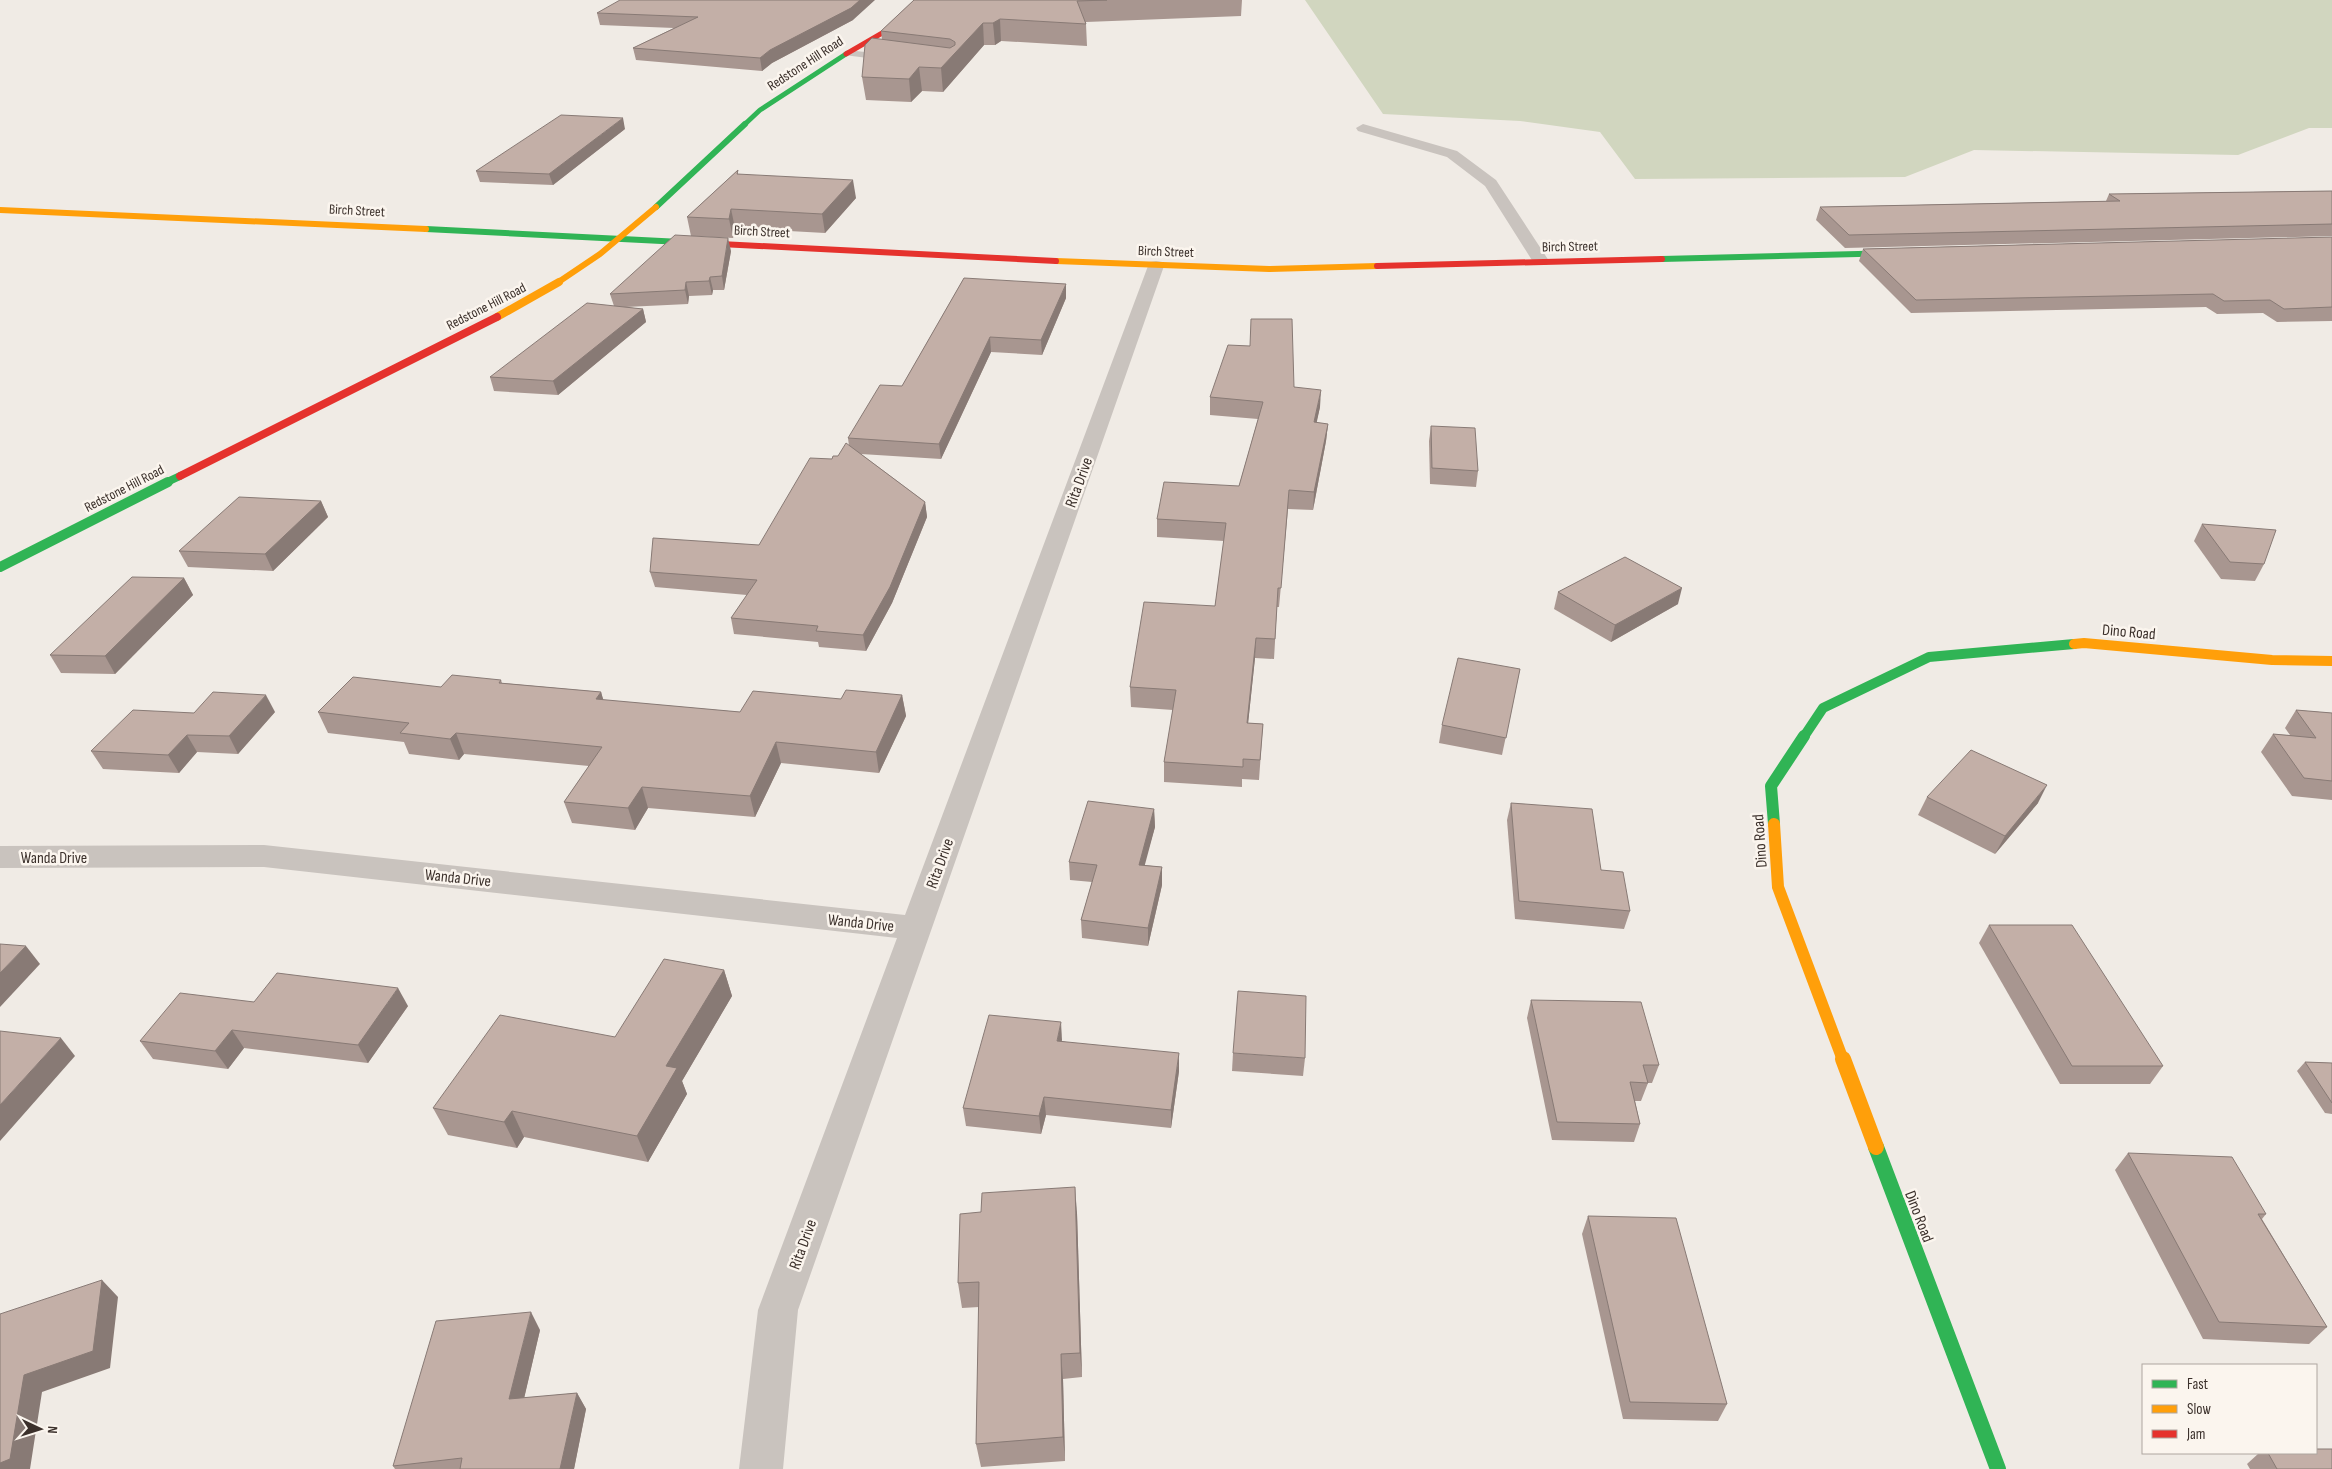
<svg xmlns="http://www.w3.org/2000/svg" width="2332" height="1469" font-family="'Sofia Sans Condensed',sans-serif">
	<style>
		.green { fill: #d1d6bf }
		.lines { fill: none; stroke-linecap: round; stroke-linejoin: round }
		.lane { fill: #c9c3be; fill-rule: evenodd }
		.street { fill: #c9c3be; fill-rule: evenodd }
		.fast-far5 { stroke: #30b455; stroke-width: 5 }
		.fast-far4 { stroke: #30b455; stroke-width: 6 }
		.fast-far3 { stroke: #30b455; stroke-width: 8 }
		.fast-far2 { stroke: #30b455; stroke-width: 10 }
		.fast-far1 { stroke: #30b455; stroke-width: 12 }
		.fast { stroke: #30b455; stroke-width: 16 }
		.slow-far4 { stroke: #ff9f0a; stroke-width: 6 }
		.slow-far3 { stroke: #ff9f0a; stroke-width: 8 }
		.slow-far2 { stroke: #ff9f0a; stroke-width: 10 }
		.slow-far1 { stroke: #ff9f0a; stroke-width: 12 }
		.slow { stroke: #ff9f0a; stroke-width: 16 }
		.jam-far2 { stroke: #e5322d; stroke-width: 5 }
		.jam-far1 { stroke: #e5322d; stroke-width: 6 }
		.jam { stroke: #e5322d; stroke-width: 8 }
		.wall { fill: #a89690 }
		.shaded-wall { fill: #887a75 }
		.building { fill: #c3afa7; stroke: #887a75 }
		.labels { text-anchor: middle; stroke-width: 5; stroke-linejoin: round; paint-order: stroke }
		.far-street-label { font-size: 14px; fill: #3b302b; stroke: #fbf5ee }
		.street-label { font-size: 16px; fill: #3b302b; stroke: #fbf5ee }
	</style>
	<rect width="100%" height="100%" fill="#f0ebe5"/>
	<path class="green" d="M 1305,0 L 2332,0 L 2332,128 L 2309,128 L 2238,155 L 1974,150 L 1905,177 L 1635,179 L 1600,132 L 1520,121 L 1383,114 Z"/>
	<g class="lines">
		<path class="lane" d="M 847,50 L 892,55 L 896,58 L 892,61 L 844,55 L 843,53 Z"/>
		<g class="street">
			<path d="M 1363,124 L 1457,151 L 1496,180 L 1549,261 L 1547,265 L 1535,265 L 1485,186 L 1447,157 L 1358,131 L 1356,128 Z"/>
			<path d="M 1156,261 L 1162,262 L 1164,266 L 798,1310 L 783,1469 L 739,1469 L 758,1310 L 897,938 L 264,867 L 0,868 L 0,846 L 264,845 L 905,915 L 1148,266 L 1150,262 Z"/>
		</g>
		<path class="fast-far5" d="M 744,125 L 760,110 L 846,54"/>
		<g class="fast-far4">
			<path d="M 656,207 L 745,124"/>
			<path d="M 426,229 L 701,243"/>
			<path d="M 1662,259 L 1898,253"/>
		</g>
		<path class="fast-far3" d="M 165,483 L 180,476"/>
		<g class="fast-far2">
			<path d="M 0,567 L 168,482"/>
			<path d="M 1803,738 L 1823,708 L 1929,657 L 2074,644"/>
		</g>
		<path class="fast-far1" d="M 1774,824 L 1771,786 L 1804,736"/>
		<path class="fast" d="M 1876,1147 L 1998,1469"/>
		<g class="slow-far4">
			<path d="M 0,210 L 426,229"/>
			<path d="M 1056,261 L 1269,269 L 1377,266"/>
			<path d="M 557,283 L 600,254 L 656,207"/>
		</g>
		<path class="slow-far3" d="M 497,317 L 559,282"/>
		<path class="slow-far2" d="M 2074,644 L 2084,643 L 2272,660 L 2332,661"/>
		<path class="slow-far1" d="M 1774,824 L 1778,887 L 1843,1060"/>
		<path class="slow" d="M 1843,1059 L 1876,1147"/>
		<path class="jam-far2" d="M 846,54 L 939,0"/>
		<g class="jam-far1">
			<path d="M 701,243 L 1056,261"/>
			<path d="M 1377,266 L 1662,259"/>
		</g>
		<path class="jam" d="M 180,476 L 497,317"/>
	</g>
	<g class="wall">
		<path d="M 914,0 L 1242,0 L 1241,16 L 1086,22 L 1086,24 L 1087,46 L 1001,41 L 995,45 L 984,45 L 943,92 L 922,91 L 911,102 L 866,100 L 862,77 L 882,40 L 881,31 Z"/>
		<path d="M 597,13 L 853,20 L 772,63 L 762,71 L 636,60 L 633,48 L 674,28 L 600,25 Z"/>
		<path d="M 625,129 L 553,185 L 480,182 L 476,171 Z"/>
		<path d="M 738,170 L 738,174 L 856,198 L 825,233 L 735,228 L 733,238 L 691,236 L 687,217 Z"/>
		<path d="M 2332,191 L 2332,236 L 1845,248 L 1816,220 L 1820,207 L 2106,201 L 2109,194 Z"/>
		<path d="M 2332,237 L 2332,321 L 2277,322 L 2263,313 L 2217,314 L 2206,307 L 1911,313 L 1859,261 L 1863,249 Z"/>
		<path d="M 731,251 L 724,290 L 713,290 L 712,295 L 689,296 L 688,304 L 626,307 L 643,309 L 646,322 L 558,395 L 494,391 L 490,377 L 614,306 L 610,294 Z"/>
		<path d="M 964,278 L 1066,298 L 1042,355 L 991,352 L 941,459 L 861,454 L 925,502 L 927,517 L 892,603 L 866,651 L 819,647 L 818,642 L 734,634 L 731,618 L 747,595 L 655,587 L 650,572 L 759,545 L 832,459 L 838,456 L 849,446 L 848,438 L 902,386 Z"/>
		<path d="M 1294,387 L 1320,407 L 1316,423 L 1328,424 L 1326,441 L 1313,510 L 1288,509 L 1279,607 L 1277,607 L 1274,659 L 1255,658 L 1248,723 L 1263,724 L 1259,780 L 1242,779 L 1242,787 L 1164,782 L 1164,762 L 1173,710 L 1131,707 L 1130,687 L 1215,606 L 1224,541 L 1157,537 L 1157,519 L 1239,486 L 1258,419 L 1210,415 L 1210,397 Z"/>
		<path d="M 1431,426 L 1478,471 L 1476,487 L 1430,484 L 1429,441 Z"/>
		<path d="M 321,501 L 328,517 L 273,571 L 188,567 L 179,551 Z"/>
		<path d="M 2202,524 L 2264,564 L 2255,581 L 2221,579 L 2194,541 Z"/>
		<path d="M 184,578 L 193,595 L 115,674 L 61,673 L 50,655 Z"/>
		<path d="M 1558,592 L 1678,604 L 1611,642 L 1554,609 Z"/>
		<path d="M 1520,669 L 1502,755 L 1439,743 L 1442,725 Z"/>
		<path d="M 501,680 L 502,683 L 601,692 L 603,700 L 740,712 L 841,699 L 902,695 L 906,716 L 879,773 L 781,763 L 755,817 L 648,808 L 635,830 L 572,823 L 564,802 L 589,766 L 464,754 L 459,760 L 409,754 L 404,742 L 328,733 L 318,712 L 441,687 Z"/>
		<path d="M 2296,710 L 2332,713 L 2332,800 L 2292,796 L 2261,752 L 2273,734 L 2290,735 L 2285,728 Z"/>
		<path d="M 275,712 L 238,754 L 197,752 L 179,773 L 103,769 L 91,751 Z"/>
		<path d="M 1927,797 L 2038,803 L 1995,854 L 1918,815 Z"/>
		<path d="M 1511,803 L 1601,870 L 1630,911 L 1624,929 L 1515,919 L 1507,820 Z"/>
		<path d="M 1154,809 L 1155,827 L 1144,865 L 1162,867 L 1162,885 L 1148,946 L 1082,938 L 1081,920 L 1092,882 L 1070,880 L 1069,862 Z"/>
		<path d="M 1989,925 L 2163,1066 L 2150,1084 L 2060,1084 L 1979,943 Z"/>
		<path d="M 724,970 L 732,996 L 682,1081 L 687,1094 L 648,1162 L 524,1137 L 517,1148 L 448,1135 L 433,1108 L 615,1037 Z"/>
		<path d="M 1531,1000 L 1659,1065 L 1652,1083 L 1648,1083 L 1641,1101 L 1635,1101 L 1640,1124 L 1634,1142 L 1552,1140 L 1527,1018 Z"/>
		<path d="M 254,1002 L 408,1006 L 368,1063 L 244,1048 L 228,1069 L 153,1059 L 140,1041 Z"/>
		<path d="M 1062,1041 L 1179,1071 L 1171,1128 L 1046,1115 L 1041,1134 L 966,1126 L 963,1108 Z"/>
		<path d="M 1233,1053 L 1305,1058 L 1303,1076 L 1232,1071 Z"/>
		<path d="M 2305,1062 L 2332,1063 L 2332,1114 L 2325,1113 L 2297,1071 Z"/>
		<path d="M 2128,1153 L 2266,1214 L 2262,1219 L 2327,1327 L 2309,1344 L 2203,1339 L 2115,1170 Z"/>
		<path d="M 1077,1213 L 1082,1377 L 1063,1379 L 1065,1461 L 981,1467 L 976,1444 L 979,1307 L 962,1308 L 958,1283 Z"/>
		<path d="M 1588,1216 L 1727,1404 L 1718,1421 L 1623,1419 L 1582,1234 Z"/>
		<path d="M 540,1330 L 524,1398 L 577,1393 L 586,1409 L 574,1469 L 395,1469 L 393,1466 Z"/>
		<path d="M 2259,1453 L 2316,1453 L 2332,1469 L 2250,1469 L 2247,1464 Z"/>
	</g>
	<g class="shaded-wall">
		<path d="M 860,0 L 875,0 L 853,20 L 772,63 L 762,71 L 760,58 L 770,50 Z"/>
		<path d="M 1000,19 L 1001,41 L 995,45 L 993,23 Z"/>
		<path d="M 983,23 L 984,45 L 943,92 L 941,68 Z"/>
		<path d="M 919,67 L 922,91 L 911,102 L 909,79 Z"/>
		<path d="M 623,118 L 625,129 L 553,185 L 549,174 Z"/>
		<path d="M 853,180 L 856,198 L 825,233 L 822,214 Z"/>
		<path d="M 731,209 L 735,228 L 733,238 L 729,219 Z"/>
		<path d="M 728,238 L 731,251 L 724,290 L 722,276 Z"/>
		<path d="M 710,277 L 713,290 L 712,295 L 709,281 Z"/>
		<path d="M 686,282 L 689,296 L 688,304 L 685,290 Z"/>
		<path d="M 1066,284 L 1066,298 L 1042,355 L 1041,340 Z"/>
		<path d="M 643,309 L 646,322 L 558,395 L 553,381 Z"/>
		<path d="M 990,337 L 991,352 L 941,459 L 939,444 Z"/>
		<path d="M 1321,390 L 1320,407 L 1313,440 L 1314,422 Z"/>
		<path d="M 1328,424 L 1326,441 L 1313,510 L 1314,492 Z"/>
		<path d="M 321,501 L 328,517 L 273,571 L 265,554 Z"/>
		<path d="M 925,502 L 927,517 L 892,603 L 866,651 L 863,635 Z"/>
		<path d="M 184,578 L 193,595 L 115,674 L 105,656 Z"/>
		<path d="M 1682,588 L 1678,604 L 1611,642 L 1615,625 Z"/>
		<path d="M 1256,638 L 1255,658 L 1246,743 L 1247,723 Z"/>
		<path d="M 601,692 L 607,712 L 596,699 Z"/>
		<path d="M 266,695 L 275,712 L 238,754 L 229,736 Z"/>
		<path d="M 902,695 L 906,716 L 879,773 L 876,752 Z"/>
		<path d="M 456,733 L 464,754 L 459,760 L 450,739 Z"/>
		<path d="M 187,735 L 197,752 L 179,773 L 168,755 Z"/>
		<path d="M 776,742 L 781,763 L 755,817 L 750,796 Z"/>
		<path d="M 2047,785 L 2038,803 L 1995,854 L 2005,836 Z"/>
		<path d="M 642,787 L 648,808 L 635,830 L 628,808 Z"/>
		<path d="M 1154,809 L 1155,827 L 1140,883 L 1139,865 Z"/>
		<path d="M 1162,867 L 1162,885 L 1148,946 L 1148,928 Z"/>
		<path d="M 26,946 L 40,964 L 0,1007 L 0,973 Z"/>
		<path d="M 724,970 L 732,996 L 682,1081 L 687,1094 L 648,1162 L 637,1136 L 666,1066 Z"/>
		<path d="M 398,988 L 408,1006 L 368,1063 L 358,1045 Z"/>
		<path d="M 1061,1022 L 1062,1040 L 1058,1059 L 1057,1041 Z"/>
		<path d="M 232,1030 L 244,1048 L 228,1069 L 215,1051 Z"/>
		<path d="M 61,1038 L 75,1056 L 0,1141 L 0,1105 Z"/>
		<path d="M 1179,1053 L 1179,1071 L 1171,1128 L 1171,1110 Z"/>
		<path d="M 1044,1097 L 1046,1115 L 1041,1134 L 1039,1116 Z"/>
		<path d="M 512,1111 L 524,1137 L 517,1148 L 504,1122 Z"/>
		<path d="M 1075,1187 L 1077,1213 L 1082,1377 L 1080,1353 Z"/>
		<path d="M 102,1280 L 118,1297 L 110,1368 L 42,1392 L 30,1469 L 0,1469 L 0,1463 L 24,1375 Z"/>
		<path d="M 531,1312 L 540,1330 L 520,1416 L 509,1399 Z"/>
		<path d="M 1061,1354 L 1063,1379 L 1065,1461 L 1063,1437 Z"/>
		<path d="M 577,1393 L 586,1409 L 574,1469 L 560,1469 Z"/>
	</g>
	<g class="building">
		<path d="M 620,0 L 860,0 L 851,8 L 770,50 L 760,58 L 633,48 L 698,17 L 597,13 Z"/>
		<path d="M 914,0 L 1107,0 L 1077,1 L 1086,24 L 1000,19 L 993,23 L 983,23 L 941,68 L 919,67 L 909,79 L 862,77 L 865,45 L 872,38 L 950,48 L 955,45 L 955,42 L 950,39 L 881,31 Z"/>
		<path d="M 561,115 L 623,118 L 549,174 L 476,171 Z"/>
		<path d="M 738,170 L 737,174 L 853,180 L 822,214 L 731,209 L 729,219 L 687,217 Z"/>
		<path d="M 2332,191 L 2332,224 L 1849,235 L 1820,207 L 2120,201 L 2109,194 Z"/>
		<path d="M 675,235 L 728,238 L 722,276 L 710,277 L 709,281 L 686,282 L 685,290 L 610,294 Z"/>
		<path d="M 2332,237 L 2332,307 L 2284,309 L 2270,300 L 2224,301 L 2213,294 L 1916,300 L 1863,249 Z"/>
		<path d="M 964,278 L 1066,284 L 1041,340 L 990,337 L 939,444 L 848,438 L 880,385 L 902,386 Z"/>
		<path d="M 587,303 L 643,309 L 553,381 L 490,377 Z"/>
		<path d="M 1251,319 L 1292,319 L 1294,387 L 1321,390 L 1314,422 L 1328,424 L 1314,492 L 1289,490 L 1281,588 L 1278,588 L 1275,639 L 1256,638 L 1247,723 L 1263,724 L 1260,760 L 1243,759 L 1243,767 L 1164,762 L 1176,690 L 1130,687 L 1144,602 L 1215,606 L 1226,523 L 1157,519 L 1164,482 L 1239,486 L 1263,402 L 1210,397 L 1228,345 L 1250,346 Z"/>
		<path d="M 1431,426 L 1475,428 L 1478,471 L 1432,468 Z"/>
		<path d="M 846,443 L 925,502 L 890,587 L 863,635 L 816,631 L 818,626 L 731,618 L 757,580 L 650,572 L 653,538 L 759,545 L 810,458 L 832,459 L 833,456 L 838,456 Z"/>
		<path d="M 239,497 L 321,501 L 265,554 L 179,551 Z"/>
		<path d="M 2202,524 L 2276,530 L 2264,564 L 2230,562 Z"/>
		<path d="M 1625,557 L 1682,588 L 1615,625 L 1558,592 Z"/>
		<path d="M 132,577 L 184,578 L 105,656 L 50,655 Z"/>
		<path d="M 1458,658 L 1520,669 L 1506,738 L 1442,725 Z"/>
		<path d="M 452,675 L 501,680 L 499,683 L 601,692 L 596,699 L 740,712 L 753,691 L 841,699 L 846,690 L 902,695 L 876,752 L 776,742 L 750,796 L 642,787 L 628,808 L 564,802 L 602,747 L 456,733 L 450,739 L 400,733 L 409,723 L 318,712 L 353,677 L 441,687 Z"/>
		<path d="M 213,692 L 266,695 L 229,736 L 187,735 L 168,755 L 91,751 L 133,710 L 194,713 Z"/>
		<path d="M 2296,710 L 2332,713 L 2332,781 L 2304,778 L 2273,734 L 2316,738 Z"/>
		<path d="M 1971,750 L 2047,785 L 2005,836 L 1927,797 Z"/>
		<path d="M 1088,801 L 1154,809 L 1139,865 L 1162,867 L 1148,928 L 1081,920 L 1097,865 L 1069,862 Z"/>
		<path d="M 1511,803 L 1592,809 L 1601,870 L 1623,872 L 1630,911 L 1519,901 Z"/>
		<path d="M 1989,925 L 2072,925 L 2163,1066 L 2072,1066 Z"/>
		<path d="M 0,944 L 26,946 L 0,973 Z"/>
		<path d="M 664,959 L 724,970 L 666,1066 L 677,1068 L 637,1136 L 512,1111 L 504,1122 L 433,1108 L 500,1015 L 615,1037 Z"/>
		<path d="M 277,973 L 398,988 L 358,1045 L 232,1030 L 215,1051 L 140,1041 L 180,993 L 254,1002 Z"/>
		<path d="M 1238,991 L 1306,996 L 1305,1058 L 1233,1053 Z"/>
		<path d="M 1531,1000 L 1641,1002 L 1659,1065 L 1643,1065 L 1648,1083 L 1630,1082 L 1640,1124 L 1557,1122 Z"/>
		<path d="M 989,1015 L 1061,1022 L 1057,1041 L 1179,1053 L 1171,1110 L 1044,1097 L 1039,1116 L 963,1108 Z"/>
		<path d="M 0,1031 L 61,1038 L 0,1105 Z"/>
		<path d="M 2305,1062 L 2332,1063 L 2332,1103 Z"/>
		<path d="M 2128,1153 L 2232,1157 L 2266,1214 L 2258,1214 L 2327,1327 L 2219,1322 Z"/>
		<path d="M 1075,1187 L 1080,1353 L 1061,1354 L 1063,1437 L 976,1444 L 979,1282 L 958,1283 L 960,1214 L 981,1212 L 982,1193 Z"/>
		<path d="M 1588,1216 L 1676,1218 L 1727,1404 L 1630,1402 Z"/>
		<path d="M 102,1280 L 93,1351 L 24,1375 L 10,1459 L 0,1463 L 0,1314 Z"/>
		<path d="M 531,1312 L 509,1399 L 577,1393 L 560,1469 L 460,1469 L 462,1458 L 393,1466 L 436,1321 Z"/>
		<path d="M 2316,1449 L 2332,1449 L 2332,1469 L 2277,1469 L 2268,1453 L 2316,1453 Z"/>
	</g>
	<g class="labels">
		<g class="far-street-label">
			<text transform="translate(805 63) rotate(-33)" y="5">Redstone Hill Road</text>
			<text transform="translate(357 210) rotate(3)" y="5">Birch Street</text>
			<text transform="translate(762 231) rotate(3)" y="5">Birch Street</text>
			<text transform="translate(1570 246) rotate(-1)" y="5">Birch Street</text>
			<text transform="translate(1166 251) rotate(2)" y="5">Birch Street</text>
			<text transform="translate(486 306) rotate(-27)" y="5">Redstone Hill Road</text>
			<text transform="translate(124 488) rotate(-27)" y="5">Redstone Hill Road</text>
		</g>
		<g class="street-label">
			<text transform="translate(1078 482) rotate(-70)" y="6">Rita Drive</text>
			<text transform="translate(2129 631) rotate(5)" y="6">Dino Road</text>
			<text transform="translate(1759 841) rotate(-94)" y="6">Dino Road</text>
			<text x="54" y="863">Wanda Drive</text>
			<text transform="translate(939 863) rotate(-70)" y="6">Rita Drive</text>
			<text transform="translate(458 877) rotate(6)" y="6">Wanda Drive</text>
			<text transform="translate(861 922) rotate(6)" y="6">Wanda Drive</text>
			<text transform="translate(1920 1216) rotate(69)" y="6">Dino Road</text>
			<text transform="translate(802 1244) rotate(-70)" y="6">Rita Drive</text>
		</g>
	</g>
	<rect x="2142" y="1364" width="175" height="90" fill="#fbf5ee" stroke="#aea6a0"/>
	<rect x="2152" y="1380" width="25" height="8" fill="#30b455" stroke="#aea6a0"/>
	<text x="2187" y="1389" font-size="15" fill="#3b302b">Fast</text>
	<rect x="2152" y="1405" width="25" height="8" fill="#ff9f0a" stroke="#aea6a0"/>
	<text x="2187" y="1414" font-size="15" fill="#3b302b">Slow</text>
	<rect x="2152" y="1430" width="25" height="8" fill="#e5322d" stroke="#aea6a0"/>
	<text x="2187" y="1439" font-size="15" fill="#3b302b">Jam</text>
	<g transform="translate(40 1429) rotate(94)" stroke="#fbf5ee" stroke-width="4" paint-order="stroke">
	<path d="M0-4L9 19L0 12L-9 19Z" fill="#3b302b"/>
	<text y="-8" font-size="14" font-weight="bold" text-anchor="middle" fill="#3b302b">N</text>
	</g>
</svg>
